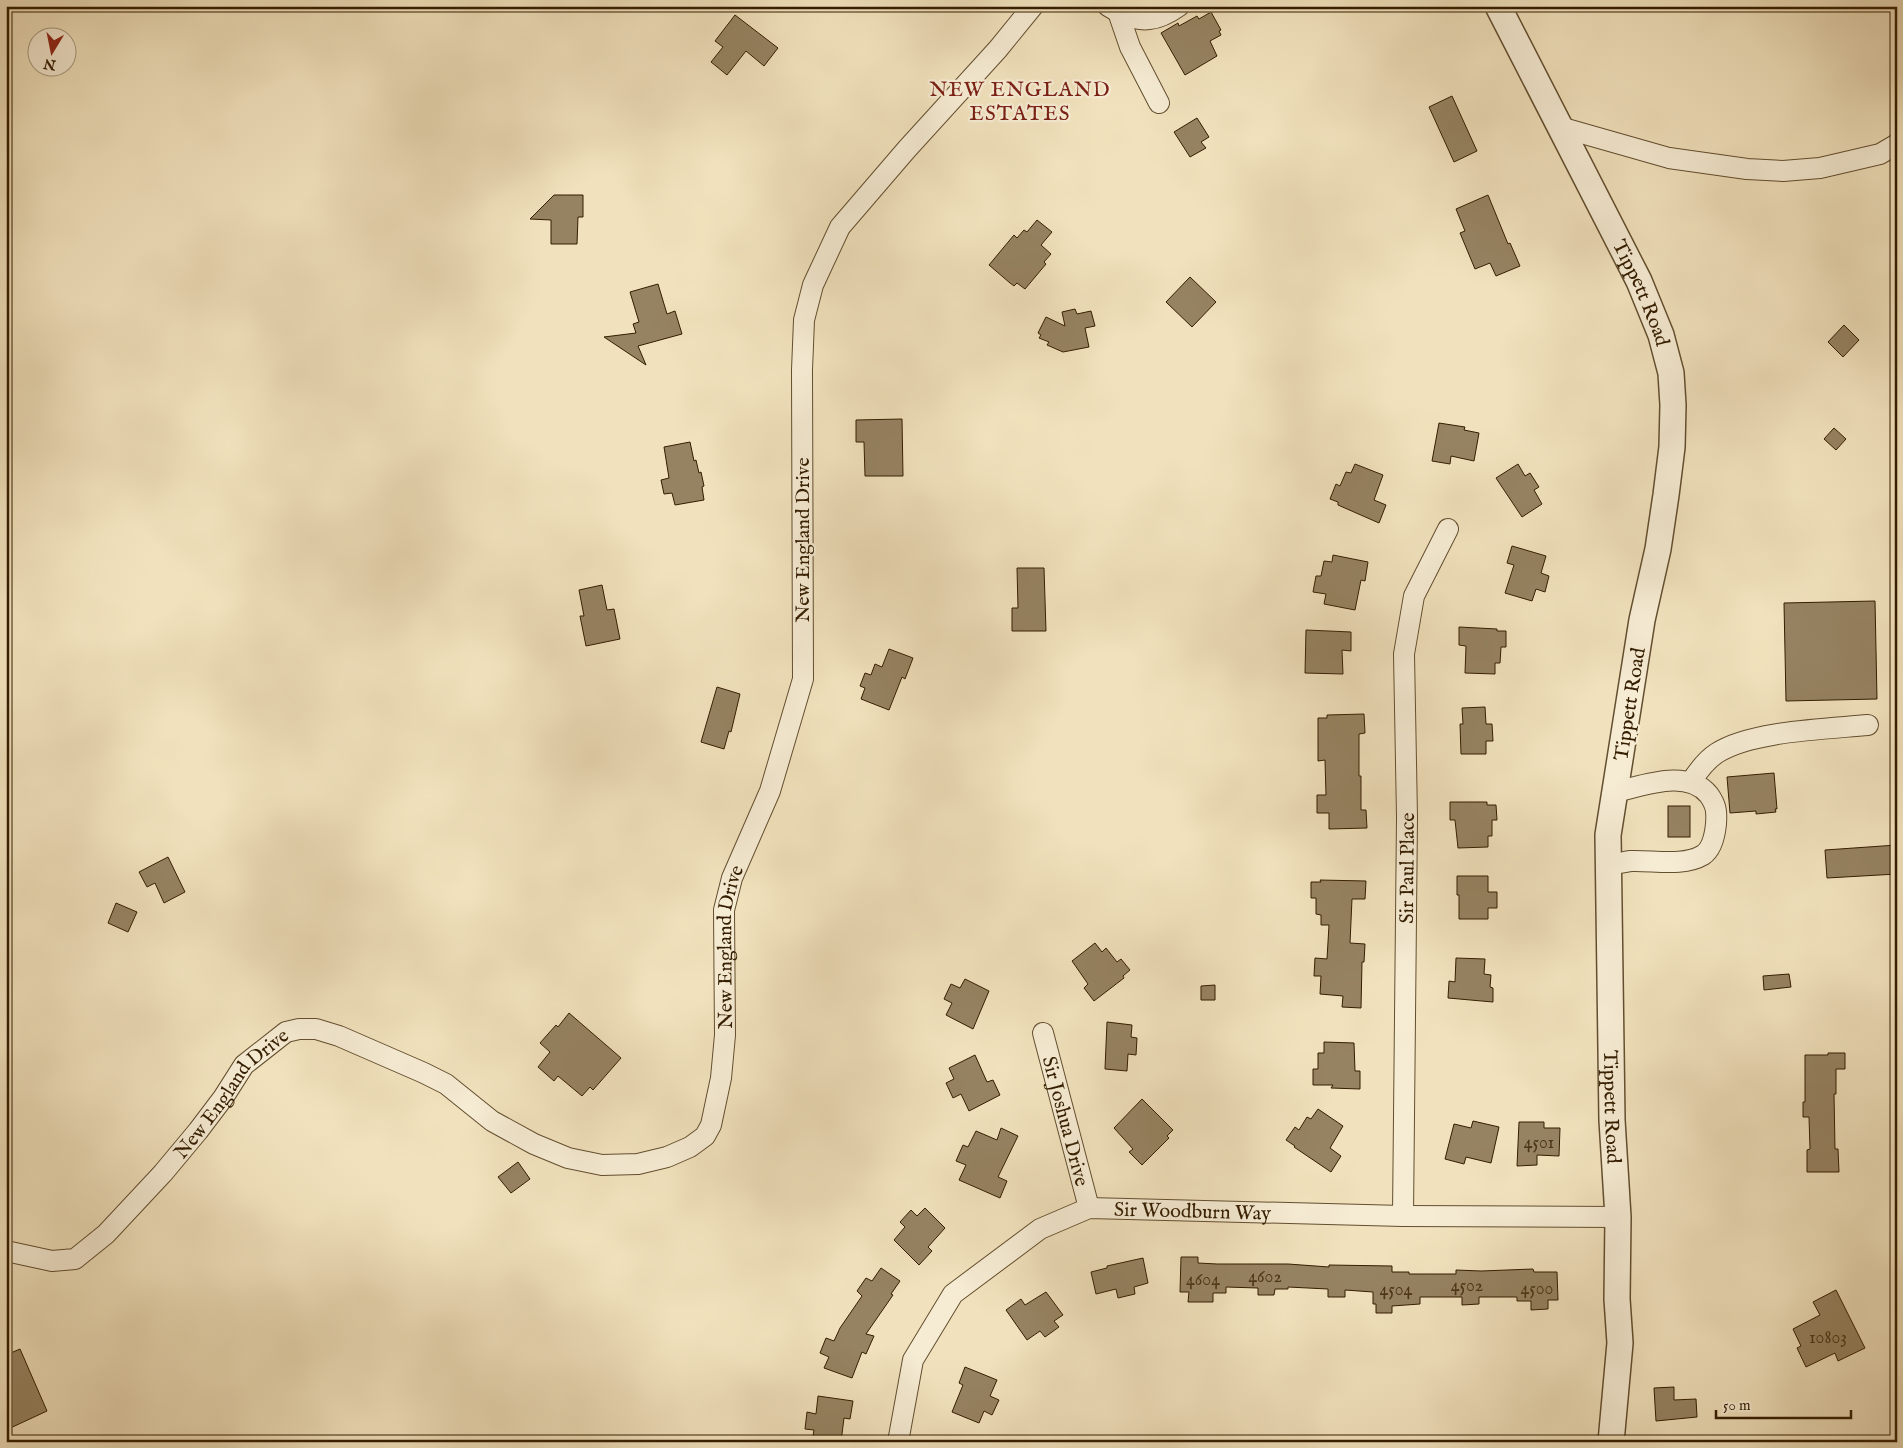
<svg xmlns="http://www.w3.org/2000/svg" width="1903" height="1448" font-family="'IM FELL English',serif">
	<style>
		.building { fill: #968362; stroke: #341d00 }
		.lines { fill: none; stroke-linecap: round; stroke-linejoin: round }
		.minor-casing { stroke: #634e2f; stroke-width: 22 }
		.tertiary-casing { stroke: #634e2f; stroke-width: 28 }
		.minor { stroke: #f6ecd4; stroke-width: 20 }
		.tertiary { stroke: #f6ecd4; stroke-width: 25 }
		.labels { text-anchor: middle; stroke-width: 4.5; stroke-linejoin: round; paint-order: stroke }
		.number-label { font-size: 18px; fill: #4c3618 }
		.street-label { font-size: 20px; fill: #341d00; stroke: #f6ecd4 }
		.neighbourhood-label { font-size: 21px; letter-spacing: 1px; fill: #7a1f14; stroke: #f6ecd4 }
	</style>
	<rect width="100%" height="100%" fill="#f1e2bd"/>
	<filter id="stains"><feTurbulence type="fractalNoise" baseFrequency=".004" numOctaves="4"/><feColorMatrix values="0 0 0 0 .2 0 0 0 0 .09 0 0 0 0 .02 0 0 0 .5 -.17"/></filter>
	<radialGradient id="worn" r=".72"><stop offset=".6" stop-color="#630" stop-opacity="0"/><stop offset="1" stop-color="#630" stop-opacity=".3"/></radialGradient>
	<g class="building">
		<path d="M 1211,12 L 1221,30 L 1219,31 L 1221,35 L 1210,41 L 1217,56 L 1185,75 L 1161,33 L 1178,23 L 1179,26 L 1197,16 L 1199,19 Z"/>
		<path d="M 735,15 L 778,48 L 764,66 L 746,51 L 727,75 L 711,62 L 723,47 L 715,41 Z"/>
		<path d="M 1452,96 L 1477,151 L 1454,162 L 1429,107 Z"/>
		<path d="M 1197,118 L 1209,137 L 1201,142 L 1206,148 L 1190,157 L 1174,132 Z"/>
		<path d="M 554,195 L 583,195 L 583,217 L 578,217 L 577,244 L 551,244 L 551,220 L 530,219 Z"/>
		<path d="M 1488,195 L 1508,244 L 1510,243 L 1520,266 L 1496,276 L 1490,263 L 1475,269 L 1460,233 L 1465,231 L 1456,209 Z"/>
		<path d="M 1037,220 L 1052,232 L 1041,245 L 1051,254 L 1044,262 L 1046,264 L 1025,289 L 1017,283 L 1014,286 L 1010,283 L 989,265 L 1014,235 L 1017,238 L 1024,230 L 1027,232 Z"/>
		<path d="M 1190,277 L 1216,302 L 1192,327 L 1166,302 Z"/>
		<path d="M 658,284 L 667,314 L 675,311 L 682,334 L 638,346 L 646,365 L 604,337 L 636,333 L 633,324 L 639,322 L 630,292 Z"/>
		<path d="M 1075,309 L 1077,314 L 1091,311 L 1095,326 L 1085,328 L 1089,347 L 1063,352 L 1047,345 L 1049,342 L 1039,338 L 1041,335 L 1038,333 L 1046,317 L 1065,326 L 1062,312 Z"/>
		<path d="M 1844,325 L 1859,340 L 1843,357 L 1828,342 Z"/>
		<path d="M 902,419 L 903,476 L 865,476 L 864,442 L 856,442 L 856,420 Z"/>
		<path d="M 1439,423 L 1465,427 L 1464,430 L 1479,433 L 1474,461 L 1451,456 L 1450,464 L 1432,461 Z"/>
		<path d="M 1834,428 L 1846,439 L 1836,450 L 1824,439 Z"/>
		<path d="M 690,442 L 694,461 L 696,460 L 699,473 L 701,472 L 704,486 L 702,487 L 704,500 L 675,505 L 672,493 L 664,494 L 661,480 L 669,478 L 664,447 Z"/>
		<path d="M 1355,464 L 1383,475 L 1374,500 L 1386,505 L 1379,523 L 1338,505 L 1338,502 L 1330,499 L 1336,484 L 1340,486 L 1346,472 L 1351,473 Z"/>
		<path d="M 1518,464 L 1525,476 L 1530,473 L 1539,487 L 1534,490 L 1542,504 L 1522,517 L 1496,478 Z"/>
		<path d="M 1512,546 L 1546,556 L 1541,573 L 1549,576 L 1545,592 L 1536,589 L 1532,601 L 1505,593 L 1514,565 L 1507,563 Z"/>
		<path d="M 1333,555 L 1368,562 L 1365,581 L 1361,580 L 1355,610 L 1324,604 L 1326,594 L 1313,592 L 1316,576 L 1321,576 L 1324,561 L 1332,562 Z"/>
		<path d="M 1017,568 L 1044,568 L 1046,631 L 1012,631 L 1012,608 L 1018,608 Z"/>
		<path d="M 602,585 L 607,610 L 614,609 L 620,639 L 586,646 L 580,616 L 584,616 L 579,590 Z"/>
		<path d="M 1875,601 L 1877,699 L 1786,701 L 1784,603 Z"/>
		<path d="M 1459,627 L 1497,629 L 1497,631 L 1506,631 L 1506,647 L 1501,647 L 1500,663 L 1495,663 L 1495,674 L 1465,673 L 1466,646 L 1459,645 Z"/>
		<path d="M 1306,630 L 1351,632 L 1351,651 L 1342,650 L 1343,674 L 1305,673 Z"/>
		<path d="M 889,649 L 913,658 L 905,679 L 902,677 L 889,710 L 861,699 L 865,688 L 860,686 L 865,673 L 871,675 L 875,664 L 882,667 Z"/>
		<path d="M 717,687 L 740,694 L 731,732 L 729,731 L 724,749 L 701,742 Z"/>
		<path d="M 1485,707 L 1486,724 L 1492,724 L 1493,741 L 1486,741 L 1486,754 L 1461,754 L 1460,724 L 1463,724 L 1462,708 Z"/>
		<path d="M 1364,714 L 1365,733 L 1359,734 L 1359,776 L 1361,776 L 1361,810 L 1366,810 L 1367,828 L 1329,829 L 1329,813 L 1317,813 L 1317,795 L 1326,795 L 1325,760 L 1318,761 L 1318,718 L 1327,718 L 1327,715 Z"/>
		<path d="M 1774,773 L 1777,809 L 1775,809 L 1776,812 L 1756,814 L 1756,811 L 1730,813 L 1727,777 Z"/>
		<path d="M 1450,802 L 1487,802 L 1487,805 L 1496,805 L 1497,820 L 1492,820 L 1492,836 L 1488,836 L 1488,847 L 1458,848 L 1455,820 L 1450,820 Z"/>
		<rect x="1668" y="806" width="22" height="31"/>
		<path d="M 1897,845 L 1897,874 L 1827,878 L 1825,850 Z"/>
		<path d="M 168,857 L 185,892 L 164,903 L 155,883 L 147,887 L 139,872 Z"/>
		<path d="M 1457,876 L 1488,876 L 1488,892 L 1497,892 L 1497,908 L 1488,908 L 1488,919 L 1459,919 L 1459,895 L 1457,895 Z"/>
		<path d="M 1320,880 L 1366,881 L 1365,899 L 1352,899 L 1350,943 L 1365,944 L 1364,962 L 1362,962 L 1361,1008 L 1342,1007 L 1343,996 L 1320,994 L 1321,976 L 1314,976 L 1315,958 L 1327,959 L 1329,925 L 1321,925 L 1321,915 L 1316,914 L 1316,898 L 1311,898 L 1311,882 L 1321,882 Z"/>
		<path d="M 116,903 L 137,912 L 128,932 L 108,923 Z"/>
		<path d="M 1095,943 L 1102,952 L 1106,948 L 1117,962 L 1121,959 L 1130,970 L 1123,976 L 1124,978 L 1094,1001 L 1084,988 L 1088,984 L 1072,961 Z"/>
		<path d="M 1456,958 L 1485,959 L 1484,974 L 1491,975 L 1490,987 L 1493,988 L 1493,1002 L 1448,998 L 1449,981 L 1455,982 Z"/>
		<path d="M 1789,974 L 1791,987 L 1764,990 L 1763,976 Z"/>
		<path d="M 965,979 L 989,991 L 973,1029 L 946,1015 L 952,1003 L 944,999 L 951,984 L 960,988 Z"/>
		<path d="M 1215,985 L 1215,1000 L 1201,1000 L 1201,986 Z"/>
		<path d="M 569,1013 L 621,1058 L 593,1090 L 590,1087 L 582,1096 L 558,1076 L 554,1081 L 538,1067 L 550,1052 L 540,1043 L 556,1025 L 558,1027 Z"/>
		<path d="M 1107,1022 L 1132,1025 L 1131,1037 L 1137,1038 L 1136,1055 L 1128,1054 L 1127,1071 L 1105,1069 Z"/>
		<path d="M 1324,1042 L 1354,1043 L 1355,1071 L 1360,1071 L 1360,1089 L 1331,1088 L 1333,1085 L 1313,1085 L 1313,1069 L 1318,1069 L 1318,1053 L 1324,1053 Z"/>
		<path d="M 1828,1053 L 1845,1053 L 1845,1069 L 1836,1069 L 1836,1094 L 1834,1094 L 1835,1149 L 1838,1149 L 1839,1172 L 1807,1172 L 1807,1150 L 1810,1149 L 1809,1117 L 1803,1117 L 1803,1102 L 1805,1102 L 1805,1055 L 1828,1055 Z"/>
		<path d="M 975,1055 L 987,1082 L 993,1080 L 1000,1095 L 969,1111 L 961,1094 L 953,1098 L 946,1083 L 954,1079 L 949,1068 Z"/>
		<path d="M 1142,1099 L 1173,1130 L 1167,1136 L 1169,1138 L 1142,1165 L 1129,1152 L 1133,1149 L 1114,1128 Z"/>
		<path d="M 1318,1109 L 1343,1126 L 1330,1148 L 1341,1156 L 1331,1172 L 1294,1147 L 1295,1146 L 1286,1140 L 1295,1127 L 1299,1130 L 1307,1117 L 1311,1119 Z"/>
		<path d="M 1473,1121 L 1499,1127 L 1491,1163 L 1466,1157 L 1464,1164 L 1445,1159 L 1454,1124 L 1471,1128 Z"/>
		<path d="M 1519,1122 L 1544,1122 L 1544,1128 L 1560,1128 L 1559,1156 L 1537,1155 L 1537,1165 L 1517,1166 Z"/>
		<path d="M 1001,1128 L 1018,1136 L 998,1177 L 1007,1181 L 1000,1198 L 959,1180 L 966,1165 L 956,1161 L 963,1145 L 968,1147 L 976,1131 L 997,1140 Z"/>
		<path d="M 518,1162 L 530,1179 L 511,1193 L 498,1177 Z"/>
		<path d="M 925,1208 L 945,1228 L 928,1247 L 932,1251 L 919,1265 L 894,1240 L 905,1227 L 900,1222 L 911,1210 L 917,1216 Z"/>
		<path d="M 1181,1257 L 1198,1257 L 1198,1263 L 1217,1264 L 1288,1264 L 1329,1267 L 1329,1265 L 1392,1266 L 1392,1272 L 1409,1272 L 1409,1274 L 1456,1274 L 1456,1270 L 1481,1271 L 1533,1269 L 1534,1272 L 1557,1272 L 1558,1300 L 1548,1300 L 1548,1309 L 1531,1310 L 1531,1301 L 1517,1301 L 1517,1297 L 1479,1297 L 1479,1304 L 1462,1305 L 1462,1297 L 1420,1297 L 1420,1304 L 1392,1306 L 1392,1313 L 1376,1313 L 1376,1304 L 1373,1304 L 1373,1292 L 1345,1290 L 1345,1297 L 1328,1297 L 1328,1289 L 1288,1287 L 1288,1289 L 1275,1289 L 1274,1295 L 1258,1295 L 1258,1288 L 1226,1287 L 1226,1293 L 1213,1293 L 1213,1302 L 1188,1302 L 1189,1292 L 1180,1292 Z"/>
		<path d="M 1143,1258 L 1148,1283 L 1134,1287 L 1135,1294 L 1118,1298 L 1116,1289 L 1096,1294 L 1091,1272 L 1107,1268 L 1107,1266 Z"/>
		<path d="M 881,1268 L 900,1281 L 891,1294 L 893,1295 L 866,1334 L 874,1336 L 866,1354 L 862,1352 L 852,1378 L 824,1368 L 829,1357 L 820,1353 L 826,1338 L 834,1341 L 840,1328 L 862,1296 L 857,1291 L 866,1278 L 872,1281 Z"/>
		<path d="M 1836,1290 L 1865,1348 L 1838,1361 L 1835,1353 L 1806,1367 L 1797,1348 L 1801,1346 L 1793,1329 L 1820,1315 L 1813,1302 Z"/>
		<path d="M 1046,1292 L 1063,1315 L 1054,1321 L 1059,1327 L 1045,1337 L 1040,1331 L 1027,1340 L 1006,1310 L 1021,1299 L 1025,1305 Z"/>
		<path d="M 20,1349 L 47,1411 L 6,1430 L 6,1355 Z"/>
		<path d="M 965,1367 L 997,1380 L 990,1396 L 999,1400 L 992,1415 L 984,1411 L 979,1423 L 952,1412 L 963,1385 L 959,1383 Z"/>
		<path d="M 1674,1387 L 1674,1400 L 1696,1399 L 1697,1417 L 1656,1421 L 1654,1388 Z"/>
		<path d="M 818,1396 L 853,1401 L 850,1419 L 844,1418 L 841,1442 L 812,1442 L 814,1430 L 805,1429 L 807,1412 L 816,1414 Z"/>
	</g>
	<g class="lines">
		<g class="minor-casing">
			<g id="minor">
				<path d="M 1108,6 L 1118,12 L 1130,47 L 1159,103"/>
				<path d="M 1118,12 C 1141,24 1158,21 1179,6"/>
				<path d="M 1560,127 L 1669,158 L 1747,169 L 1783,171 L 1820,168 L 1880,154 L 1897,144"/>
				<path d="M 1691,782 C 1698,771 1706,760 1717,753 C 1751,731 1826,729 1868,725"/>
				<path d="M 1608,865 C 1616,864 1623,862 1631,861 C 1653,860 1683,867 1703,855 C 1712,849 1715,834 1716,824 C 1717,811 1716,805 1709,795 C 1687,768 1643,786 1615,792"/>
				<path id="s1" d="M 1043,1033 L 1089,1208"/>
				<path id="s2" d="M 1403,1216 L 1407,817 L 1404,654 L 1414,596 L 1448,529"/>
				<path id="s3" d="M 6,1251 L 52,1261 L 75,1259 L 106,1234 L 163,1173 L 198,1131 L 223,1098 L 244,1065 L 286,1032 L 299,1029 L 316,1029 L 339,1036 L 424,1073 L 446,1084 L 492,1121 L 534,1144 L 568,1158 L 602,1165 L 638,1164 L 667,1157 L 690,1147 L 705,1136 L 711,1125 L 721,1078 L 725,1035 L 724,910 L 732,878 L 770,791 L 803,679 L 802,370 L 804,320 L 813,285 L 840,227 L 907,149 L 998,49 L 1033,6"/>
				<path id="s4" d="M 898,1442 L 913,1360 L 953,1294 L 1040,1229 L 1089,1208 L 1403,1216 L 1618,1217"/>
			</g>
		</g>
		<g class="tertiary-casing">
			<g id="tertiary">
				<path id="s5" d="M 1498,6 L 1639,281 L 1661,335 L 1671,373 L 1673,405 L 1672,447 L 1666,495 L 1658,549 L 1642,620 L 1608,835 L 1612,1120 L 1618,1217 L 1617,1299 L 1620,1343 L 1611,1442"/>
			</g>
		</g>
		<use href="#minor" class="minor"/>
		<use href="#tertiary" class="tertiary"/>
	</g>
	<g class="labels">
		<g class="number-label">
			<text x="1539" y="1148">4501</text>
			<text x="1265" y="1282">4602</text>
			<text x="1203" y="1285">4604</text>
			<text x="1467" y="1291">4502</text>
			<text x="1537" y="1294">4500</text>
			<text x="1396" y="1295">4504</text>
			<text x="1828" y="1343">10803</text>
		</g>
		<g class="street-label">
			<text dy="7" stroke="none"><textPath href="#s5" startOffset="321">Tippett Road</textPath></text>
			<text transform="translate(802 540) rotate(-90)" y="7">New England Drive</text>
			<text transform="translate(1629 704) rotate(-81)" y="7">Tippett Road</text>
			<text dy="7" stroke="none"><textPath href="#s2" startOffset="348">Sir Paul Place</textPath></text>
			<text dy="7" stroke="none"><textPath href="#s3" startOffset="1034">New England Drive</textPath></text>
			<text dy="7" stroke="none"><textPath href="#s3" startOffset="299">New England Drive</textPath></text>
			<text dy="7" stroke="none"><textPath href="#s5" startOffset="1146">Tippett Road</textPath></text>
			<text dy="7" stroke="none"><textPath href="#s1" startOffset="91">Sir Joshua Drive</textPath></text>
			<text dy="7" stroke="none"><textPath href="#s4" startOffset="426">Sir Woodburn Way</textPath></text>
		</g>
		<g class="neighbourhood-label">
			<text x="1020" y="96">NEW ENGLAND<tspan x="1020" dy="24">ESTATES</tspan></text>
		</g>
	</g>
	<rect width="1903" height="1448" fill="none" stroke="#f1e2bd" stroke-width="25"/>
	<rect x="8" y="8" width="1888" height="1433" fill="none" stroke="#341d00" stroke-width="2.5"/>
	<rect x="12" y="12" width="1878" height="1423" fill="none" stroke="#341d00"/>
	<g transform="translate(52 52) rotate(190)"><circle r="24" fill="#f6ecd4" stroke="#a8997f"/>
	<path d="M0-4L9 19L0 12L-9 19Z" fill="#8f2418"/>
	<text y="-8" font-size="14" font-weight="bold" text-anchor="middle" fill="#341d00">N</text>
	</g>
	<path d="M1716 1410v8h135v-8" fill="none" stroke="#341d00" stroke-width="2.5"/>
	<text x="1723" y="1410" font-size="15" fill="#341d00" stroke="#f6ecd4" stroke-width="4" paint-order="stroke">50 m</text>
	<rect width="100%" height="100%" filter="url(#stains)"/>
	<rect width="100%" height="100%" fill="url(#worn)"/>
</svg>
